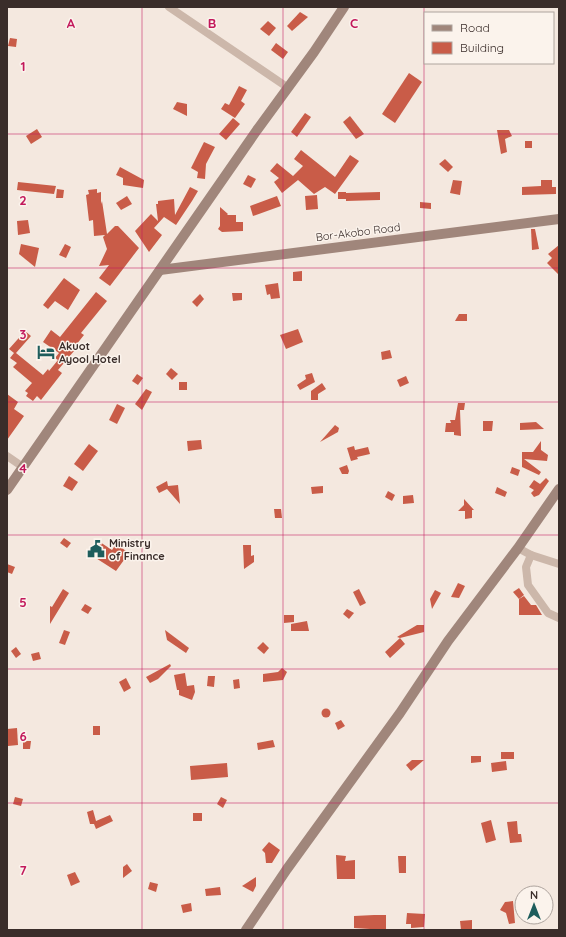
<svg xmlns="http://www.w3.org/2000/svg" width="566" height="937" font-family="Quicksand,sans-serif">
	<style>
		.building { fill: #c95c48 }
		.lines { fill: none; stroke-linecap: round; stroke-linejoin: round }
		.street { stroke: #ccb7aa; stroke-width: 8 }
		.secondary { stroke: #a0867b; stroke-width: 10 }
		.grid { fill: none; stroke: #c2185b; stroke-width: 1; stroke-opacity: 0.55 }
		.labels { text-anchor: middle; stroke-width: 3; stroke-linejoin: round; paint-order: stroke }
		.street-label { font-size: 11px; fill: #3a2d2a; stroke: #fbf3ec }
		.poi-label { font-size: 11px; font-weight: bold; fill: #3a2d2a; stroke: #fbf3ec; text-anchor: start }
		.grid-label { font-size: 13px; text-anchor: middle; font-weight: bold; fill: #c2185b; stroke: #fbf3ec; stroke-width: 3; stroke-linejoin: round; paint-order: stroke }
	</style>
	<rect width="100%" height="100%" fill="#f4e8df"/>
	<g class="building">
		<path d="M 300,12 L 308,17 L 292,31 L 287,26 Z"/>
		<path d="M 268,21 L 276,28 L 269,36 L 260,29 Z"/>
		<path d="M 10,38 L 17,39 L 16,47 L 8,46 Z"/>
		<path d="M 276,43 L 288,52 L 283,59 L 271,50 Z"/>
		<path d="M 409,73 L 422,82 L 395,123 L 382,114 Z"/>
		<path d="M 239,86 L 247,90 L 241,101 L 245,104 L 235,118 L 221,109 L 225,103 L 229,105 Z"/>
		<path d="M 177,102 L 187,104 L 187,116 L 173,109 Z"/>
		<path d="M 305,113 L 311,117 L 297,137 L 291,132 Z"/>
		<path d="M 350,116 L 364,134 L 356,139 L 343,122 Z"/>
		<path d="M 233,118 L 240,124 L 226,140 L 219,134 Z"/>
		<path d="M 37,129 L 42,137 L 31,144 L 26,136 Z"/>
		<path d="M 497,130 L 509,130 L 512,136 L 505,139 L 507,152 L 501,154 Z"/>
		<rect x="525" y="141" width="7" height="7"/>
		<path d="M 204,142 L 215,147 L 206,164 L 205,179 L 197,178 L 198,172 L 191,168 Z"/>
		<path d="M 301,150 L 335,177 L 350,155 L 359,161 L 335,194 L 325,187 L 314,194 L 298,180 L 282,193 L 274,182 L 279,178 L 270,171 L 277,163 L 293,176 L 303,166 L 294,159 Z"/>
		<path d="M 445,159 L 453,167 L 448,172 L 439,164 Z"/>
		<path d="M 120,167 L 144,180 L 143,188 L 123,185 L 123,178 L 116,175 Z"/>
		<path d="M 248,175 L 256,179 L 251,188 L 243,184 Z"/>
		<path d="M 453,180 L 462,181 L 460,195 L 450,193 Z"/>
		<path d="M 541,180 L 552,180 L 552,187 L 556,187 L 556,194 L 522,195 L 522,187 L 541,186 Z"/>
		<path d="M 18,182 L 56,186 L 54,194 L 17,190 Z"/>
		<path d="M 190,187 L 198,191 L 192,201 L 176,225 L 164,217 L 154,228 L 162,235 L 149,252 L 135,231 L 151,214 L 158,221 L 156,204 L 158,204 L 158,201 L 174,199 L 175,215 Z"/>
		<path d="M 57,189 L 64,190 L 63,198 L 56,198 Z"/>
		<path d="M 97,189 L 97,193 L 101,192 L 101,204 L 102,201 L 107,234 L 115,226 L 118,226 L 139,248 L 110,286 L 99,278 L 109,265 L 99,266 L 107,249 L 103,237 L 105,235 L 94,236 L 93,220 L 89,221 L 86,195 L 89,194 L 88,190 Z"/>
		<rect x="338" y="192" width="8" height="7"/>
		<path d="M 380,192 L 380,200 L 346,201 L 346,193 Z"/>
		<path d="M 317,195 L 318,209 L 306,210 L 305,196 Z"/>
		<path d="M 127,196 L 132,204 L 121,210 L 116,203 Z"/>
		<path d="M 277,196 L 281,206 L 253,216 L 250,206 Z"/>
		<path d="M 420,202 L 431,203 L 431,209 L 420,208 Z"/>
		<path d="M 220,207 L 228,214 L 227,215 L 236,215 L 236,222 L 243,222 L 243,231 L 222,232 L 218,229 L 220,226 Z"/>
		<path d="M 28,220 L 30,233 L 18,235 L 17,221 Z"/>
		<path d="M 531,229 L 535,229 L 539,249 L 532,250 Z"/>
		<path d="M 21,244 L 39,248 L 35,267 L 19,254 Z"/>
		<path d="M 65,244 L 71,247 L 66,258 L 59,255 Z"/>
		<path d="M 559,245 L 559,275 L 547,263 L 552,258 L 548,254 Z"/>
		<path d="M 302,271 L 302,281 L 293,281 L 293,272 Z"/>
		<path d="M 64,278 L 80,290 L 68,310 L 55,301 L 48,309 L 43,305 Z"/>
		<path d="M 278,283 L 280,298 L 271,299 L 270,294 L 267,295 L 265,285 Z"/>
		<path d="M 96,292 L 107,301 L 81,333 L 84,335 L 72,350 L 74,351 L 58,370 L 62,373 L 41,400 L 37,396 L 33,401 L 26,396 L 28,393 L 25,391 L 32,383 L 13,367 L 17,363 L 10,358 L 14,353 L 9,349 L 25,331 L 31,336 L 16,353 L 43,375 L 48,369 L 49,371 L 58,360 L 55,358 L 59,353 L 43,342 L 51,330 L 60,337 Z"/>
		<path d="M 232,293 L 242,293 L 242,300 L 233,301 Z"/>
		<path d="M 200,294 L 204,299 L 197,307 L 192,302 Z"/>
		<path d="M 459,314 L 467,314 L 467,321 L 455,321 Z"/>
		<path d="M 298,329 L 303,342 L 286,349 L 280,335 Z"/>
		<path d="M 390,350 L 392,358 L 382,360 L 381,352 Z"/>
		<path d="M 171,368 L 178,374 L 172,380 L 166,374 Z"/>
		<path d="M 312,373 L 315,382 L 300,390 L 297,385 L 306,379 L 305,375 Z"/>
		<path d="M 137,374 L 143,378 L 138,385 L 132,381 Z"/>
		<path d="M 406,376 L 409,383 L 400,387 L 397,380 Z"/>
		<rect x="179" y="382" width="8" height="8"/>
		<path d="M 322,383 L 326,389 L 318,394 L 318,400 L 311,400 L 311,391 Z"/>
		<path d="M 146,389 L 152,392 L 142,410 L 135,404 Z"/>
		<path d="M 7,394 L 18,402 L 14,409 L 24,416 L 7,440 Z"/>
		<path d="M 458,403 L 465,403 L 464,410 L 460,410 L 461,436 L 454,435 L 454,432 L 445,432 L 446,423 L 451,423 L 450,420 L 455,420 Z"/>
		<path d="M 117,404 L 125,408 L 117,424 L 109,420 Z"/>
		<path d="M 483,421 L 493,421 L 492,431 L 483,431 Z"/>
		<path d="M 536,422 L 544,429 L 520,430 L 520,423 Z"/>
		<path d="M 335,425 L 339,428 L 338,432 L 320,442 Z"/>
		<path d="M 201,440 L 202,449 L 188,451 L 187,441 Z"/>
		<path d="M 541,441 L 541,450 L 548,455 L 547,461 L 524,459 L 541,472 L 539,475 L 522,467 L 522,452 L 533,452 Z"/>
		<path d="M 89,444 L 98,451 L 83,471 L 74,464 Z"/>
		<path d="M 354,446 L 355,450 L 368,447 L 370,454 L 357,457 L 358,459 L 351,461 L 347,448 Z"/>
		<path d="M 347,465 L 349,471 L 348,474 L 342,474 L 339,468 Z"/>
		<path d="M 512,467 L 520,470 L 518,476 L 510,473 Z"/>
		<path d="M 69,476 L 78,482 L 72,491 L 63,486 Z"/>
		<path d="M 546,478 L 549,481 L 539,495 L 534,497 L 531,493 L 534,490 L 529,487 L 534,480 L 540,484 Z"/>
		<path d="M 167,481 L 168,486 L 178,485 L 180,504 L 167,489 L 159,493 L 156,487 Z"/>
		<path d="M 323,486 L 323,493 L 312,494 L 311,487 Z"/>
		<path d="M 497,487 L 507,492 L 505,497 L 495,493 Z"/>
		<path d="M 388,491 L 395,495 L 392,501 L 385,497 Z"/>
		<path d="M 413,495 L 414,503 L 403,504 L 403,496 Z"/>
		<path d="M 464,499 L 474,510 L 472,510 L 472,518 L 465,519 L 465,511 L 458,511 L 464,505 Z"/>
		<path d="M 274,509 L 281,509 L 282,518 L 275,518 Z"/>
		<path d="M 64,538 L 71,543 L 67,548 L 60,543 Z"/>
		<path d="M 97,540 L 112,550 L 116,544 L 129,553 L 116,571 L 88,553 Z"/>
		<path d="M 243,545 L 251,545 L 251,556 L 254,555 L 254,562 L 244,569 Z"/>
		<path d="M 7,564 L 15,567 L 12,574 L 7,572 Z"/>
		<path d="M 458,583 L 465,586 L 459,598 L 451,597 Z"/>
		<path d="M 519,588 L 524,595 L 519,599 L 513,592 Z"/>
		<path d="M 63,589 L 69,593 L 50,624 L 50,606 L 52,607 Z"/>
		<path d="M 359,589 L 366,603 L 360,606 L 353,592 Z"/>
		<path d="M 435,590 L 441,593 L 432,609 L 430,599 Z"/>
		<path d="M 524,596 L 531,605 L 536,605 L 542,615 L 519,615 L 519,599 Z"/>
		<path d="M 85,604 L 92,608 L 88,614 L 81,610 Z"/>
		<path d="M 347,609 L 354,613 L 349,619 L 343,614 Z"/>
		<path d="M 284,615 L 294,615 L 294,622 L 284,623 Z"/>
		<path d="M 307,621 L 309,631 L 291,631 L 291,624 Z"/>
		<path d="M 417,625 L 424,625 L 424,632 L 400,638 L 405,644 L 390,658 L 385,652 L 400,638 L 397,637 Z"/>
		<path d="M 64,630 L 70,632 L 65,645 L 59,643 Z"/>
		<path d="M 165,630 L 189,648 L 186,653 L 167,640 Z"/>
		<path d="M 263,642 L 269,648 L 264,654 L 257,648 Z"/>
		<path d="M 16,647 L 21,654 L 16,658 L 11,651 Z"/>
		<path d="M 39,652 L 41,659 L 33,661 L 31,654 Z"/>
		<path d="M 170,664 L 171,666 L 158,679 L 150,683 L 146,677 Z"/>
		<path d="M 282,668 L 287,672 L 283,680 L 263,682 L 263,674 L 278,672 Z"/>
		<path d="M 185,673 L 187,686 L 194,685 L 195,692 L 192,700 L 179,695 L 179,690 L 177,690 L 174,675 Z"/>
		<path d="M 208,676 L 215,676 L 214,687 L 207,686 Z"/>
		<path d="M 126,678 L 131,688 L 124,692 L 119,682 Z"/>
		<path d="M 239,679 L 240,688 L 234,689 L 233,680 Z"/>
		<circle cx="326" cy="713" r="4.5"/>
		<path d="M 341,720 L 345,726 L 338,730 L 335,723 Z"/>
		<rect x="93" y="726" width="7" height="9"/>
		<path d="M 17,728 L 18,745 L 8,746 L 7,729 Z"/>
		<path d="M 273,740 L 275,747 L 258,750 L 257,743 Z"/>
		<path d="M 23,741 L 31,741 L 30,749 L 23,749 Z"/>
		<rect x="501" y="752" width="13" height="7"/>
		<path d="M 471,756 L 481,756 L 481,762 L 471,763 Z"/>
		<path d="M 412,760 L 424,760 L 411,771 L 406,765 Z"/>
		<path d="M 506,761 L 507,770 L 492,772 L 491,763 Z"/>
		<path d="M 227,763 L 228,777 L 191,780 L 190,766 Z"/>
		<path d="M 15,797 L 23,799 L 21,806 L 13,804 Z"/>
		<path d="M 221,797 L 227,800 L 223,808 L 217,804 Z"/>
		<path d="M 93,810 L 96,821 L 110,815 L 113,821 L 96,829 L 94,824 L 90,824 L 87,812 Z"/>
		<rect x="193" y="813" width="9" height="8"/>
		<path d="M 491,820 L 496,840 L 486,843 L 481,823 Z"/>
		<path d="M 517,821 L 518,834 L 521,834 L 522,842 L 510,843 L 507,822 Z"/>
		<path d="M 269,842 L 280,850 L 272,863 L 266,863 L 265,853 L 262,850 Z"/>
		<path d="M 336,855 L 346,856 L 345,861 L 355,860 L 355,879 L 337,879 Z"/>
		<path d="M 398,856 L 406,856 L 406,873 L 399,873 Z"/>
		<path d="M 127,864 L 132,871 L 123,878 L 123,867 Z"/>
		<path d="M 75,872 L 80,882 L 71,886 L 67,875 Z"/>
		<path d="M 256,877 L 256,886 L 253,892 L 242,886 Z"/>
		<path d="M 150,882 L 158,884 L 156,892 L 148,889 Z"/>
		<path d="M 220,887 L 221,895 L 206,896 L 205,889 Z"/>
		<path d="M 513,901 L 515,923 L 509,924 L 506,913 L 500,910 L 505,902 Z"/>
		<path d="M 191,903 L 192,911 L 183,913 L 181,905 Z"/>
		<path d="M 407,913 L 425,914 L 424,927 L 411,928 L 411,924 L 406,924 Z"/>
		<path d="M 374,915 L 386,915 L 386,930 L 354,928 L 354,916 Z"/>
		<path d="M 472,920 L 472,929 L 461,930 L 460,921 Z"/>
	</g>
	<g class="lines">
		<g class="street">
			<path d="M 169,7 L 287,87"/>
			<path d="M 7,456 L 23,467"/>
			<path d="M 518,548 L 531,555 L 559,564"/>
			<path d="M 531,555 L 526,567 L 528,585 L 548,613 L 559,618"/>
		</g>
		<g class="secondary">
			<path d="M 160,270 L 559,219"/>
			<path d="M 7,490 L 257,130 L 314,52 L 344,7"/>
			<path d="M 246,930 L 287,869 L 400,713 L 448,641 L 518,548 L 559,489"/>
		</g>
	</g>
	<path class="grid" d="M 142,7 L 142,930M 283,7 L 283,930M 424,7 L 424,930M 7,134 L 559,134M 7,268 L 559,268M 7,402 L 559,402M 7,535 L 559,535M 7,669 L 559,669M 7,803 L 559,803"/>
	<defs>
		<g id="hotel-bare" transform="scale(1.38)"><path d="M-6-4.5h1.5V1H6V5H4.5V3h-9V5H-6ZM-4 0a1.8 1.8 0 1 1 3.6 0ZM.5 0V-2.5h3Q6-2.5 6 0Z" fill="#1e5d5c" stroke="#fbf3ec" stroke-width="2.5" paint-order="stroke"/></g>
		<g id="civic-bare" transform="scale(1.38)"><path d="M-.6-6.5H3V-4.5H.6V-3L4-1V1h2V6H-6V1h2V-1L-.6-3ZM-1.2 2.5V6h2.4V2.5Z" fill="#1e5d5c" stroke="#fbf3ec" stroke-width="2.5" paint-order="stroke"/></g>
	</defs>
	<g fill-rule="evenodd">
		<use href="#hotel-bare" x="46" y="352"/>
		<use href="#civic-bare" x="96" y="549"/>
	</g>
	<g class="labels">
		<g class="street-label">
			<text transform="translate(358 232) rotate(-7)" y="4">Bor-Akobo Road</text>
		</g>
		<g class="poi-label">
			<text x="59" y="350">Akuot<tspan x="59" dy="13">Ayool Hotel</tspan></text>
			<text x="109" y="547">Ministry<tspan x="109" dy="13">of Finance</tspan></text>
		</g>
	</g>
	<g class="grid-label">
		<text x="71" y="28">A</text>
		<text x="212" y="28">B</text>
		<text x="354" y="28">C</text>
		<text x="23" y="71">1</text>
		<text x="23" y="205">2</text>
		<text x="23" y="339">3</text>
		<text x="23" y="473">4</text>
		<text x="23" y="607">5</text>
		<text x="23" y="741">6</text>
		<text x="23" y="875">7</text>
	</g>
	<rect width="566" height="937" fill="none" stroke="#3a2d2a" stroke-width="16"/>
	<rect x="424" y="12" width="130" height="52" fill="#fbf3ec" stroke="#aea49e"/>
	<rect x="432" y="25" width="20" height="6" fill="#a0867b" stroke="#aea49e"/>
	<text x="460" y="32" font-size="12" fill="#3a2d2a">Road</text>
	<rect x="432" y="42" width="20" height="12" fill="#c95c48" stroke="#aea49e"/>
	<text x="460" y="52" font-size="12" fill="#3a2d2a">Building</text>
	<g transform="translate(534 905)"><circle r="19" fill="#fbf3ec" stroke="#aea49e"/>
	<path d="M0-3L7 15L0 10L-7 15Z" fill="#1e5d5c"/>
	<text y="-6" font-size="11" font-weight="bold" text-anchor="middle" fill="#3a2d2a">N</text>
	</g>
</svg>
